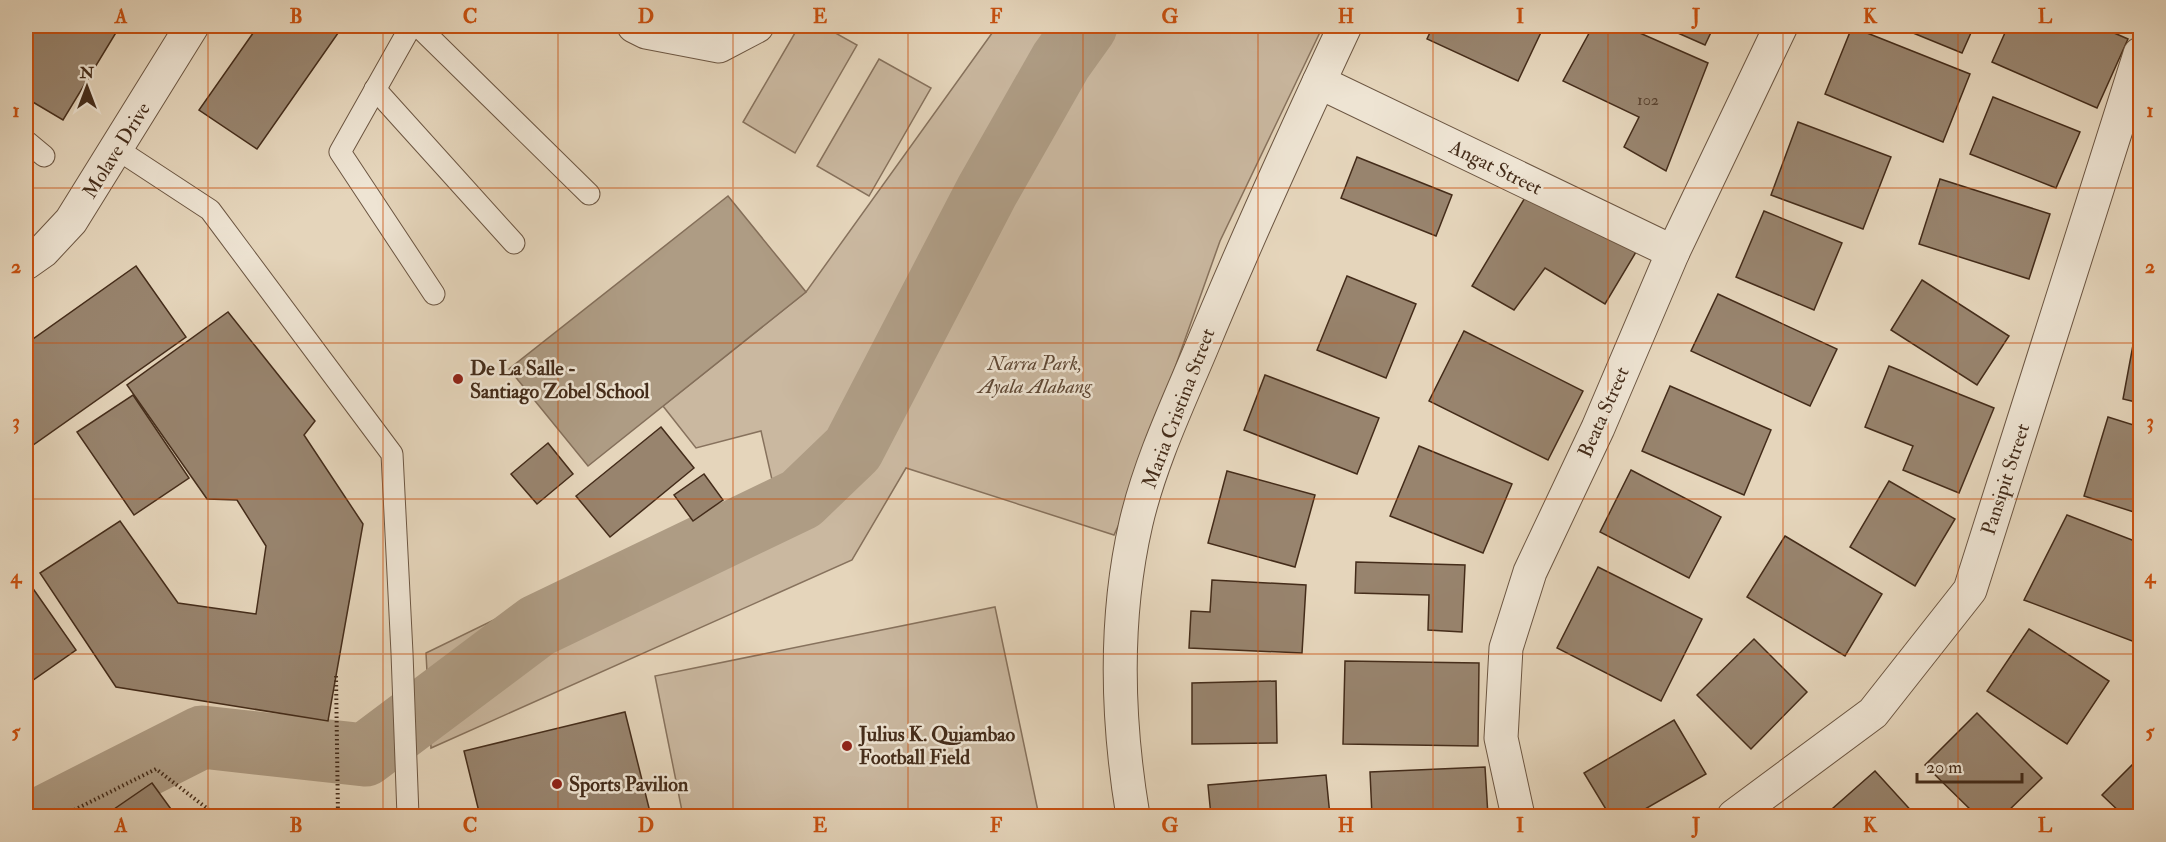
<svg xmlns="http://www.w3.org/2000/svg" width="2166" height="842" font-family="'IM FELL Double Pica',serif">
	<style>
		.green { fill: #cab8a0; stroke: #87725d; stroke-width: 1.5 }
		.water { fill: #ae9c84; stroke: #846f5a; stroke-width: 1.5 }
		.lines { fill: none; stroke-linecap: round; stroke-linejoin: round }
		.river { stroke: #ae9c84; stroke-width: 63 }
		.building { fill: #98846e; stroke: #442c1a; stroke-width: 1.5 }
		.lane-casing { stroke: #6c5642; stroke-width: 23 }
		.street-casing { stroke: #6c5642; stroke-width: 35 }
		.path { stroke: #442c1a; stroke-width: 4; stroke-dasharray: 1.5 3; stroke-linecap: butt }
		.lane { stroke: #eee4d3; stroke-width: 21 }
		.street { stroke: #eee4d3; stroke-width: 33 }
		.grid { fill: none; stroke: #c7500f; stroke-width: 1.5; stroke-opacity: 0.55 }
		.poi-dot { fill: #8f2418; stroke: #eee4d3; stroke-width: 2 }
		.labels { text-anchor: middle; stroke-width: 5; stroke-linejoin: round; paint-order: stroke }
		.number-label { font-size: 16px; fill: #59422f }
		.street-label { font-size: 20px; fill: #442c1a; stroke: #eee4d3 }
		.park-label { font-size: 20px; font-style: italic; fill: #5f4835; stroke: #eee4d3 }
		.poi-label { font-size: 20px; font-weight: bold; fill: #442c1a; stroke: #eee4d3; text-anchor: start }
		.neatline { fill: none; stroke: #c7500f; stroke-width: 2 }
		.grid-label { font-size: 20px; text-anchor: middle; font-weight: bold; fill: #c7500f }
	</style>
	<rect width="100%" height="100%" fill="#e5d5bb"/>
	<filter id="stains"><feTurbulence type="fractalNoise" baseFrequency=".00333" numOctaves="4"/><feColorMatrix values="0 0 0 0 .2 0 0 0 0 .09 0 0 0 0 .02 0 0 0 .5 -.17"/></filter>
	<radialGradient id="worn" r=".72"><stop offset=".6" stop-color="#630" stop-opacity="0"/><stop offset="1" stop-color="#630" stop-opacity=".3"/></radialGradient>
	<g class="green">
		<path d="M 799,26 L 823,26 L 857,45 L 795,153 L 743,122 Z"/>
		<path d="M 989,26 L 1323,26 L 1220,241 L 1120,522 L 1114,535 L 906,468 L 852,560 L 431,748 L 426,653 L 773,484 L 761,431 L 696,448 L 663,406 L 806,292 L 995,29 Z"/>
		<path d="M 879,59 L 931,88 L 869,196 L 817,166 Z"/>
		<path d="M 995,607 L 1039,816 L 683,816 L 655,676 Z"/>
	</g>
	<path class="water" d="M 728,196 L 806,292 L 588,466 L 509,369 Z"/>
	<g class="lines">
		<path class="river" d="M 46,816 L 202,737 L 365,755 L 537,626 L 801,499 L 853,449 L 987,191 L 1061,61 L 1086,26"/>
	</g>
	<g class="building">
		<path d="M 26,26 L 120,26 L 63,120 L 26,98 Z"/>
		<path d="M 258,26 L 343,26 L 257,149 L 199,110 Z"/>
		<path d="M 1433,26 L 1544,26 L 1518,81 L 1427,39 Z"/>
		<path d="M 1593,26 L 1624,26 L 1708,63 L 1666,171 L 1624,147 L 1639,117 L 1563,81 Z"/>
		<path d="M 1662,26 L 1714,26 L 1705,45 Z"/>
		<path d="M 1896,26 L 1974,26 L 1962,53 Z"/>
		<path d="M 2008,26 L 2098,26 L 2128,39 L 2097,108 L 1992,62 Z"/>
		<path d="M 1852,27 L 1970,74 L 1943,142 L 1825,94 Z"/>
		<path d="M 1993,97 L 2080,132 L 2056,188 L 1970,154 Z"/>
		<path d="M 1798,122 L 1891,157 L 1863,229 L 1771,195 Z"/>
		<path d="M 1357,157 L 1452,195 L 1436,236 L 1341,198 Z"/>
		<path d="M 1940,179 L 2050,214 L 2029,279 L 1919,244 Z"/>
		<path d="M 1526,196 L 1636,252 L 1605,304 L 1545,268 L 1514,310 L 1472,286 Z"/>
		<path d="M 1764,211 L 1842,243 L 1814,310 L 1736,277 Z"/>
		<path d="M 136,266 L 186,337 L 26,450 L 26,344 Z"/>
		<path d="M 1347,276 L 1416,304 L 1386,378 L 1317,350 Z"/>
		<path d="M 1922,280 L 2009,336 L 1977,385 L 1891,330 Z"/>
		<path d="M 1718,294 L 1837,349 L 1810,406 L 1691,351 Z"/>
		<path d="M 228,312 L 315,421 L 304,435 L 363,524 L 328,721 L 116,687 L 40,573 L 120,521 L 178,603 L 256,614 L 266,546 L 237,500 L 207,499 L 127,385 Z"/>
		<path d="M 2138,318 L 2140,318 L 2140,403 L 2123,399 Z"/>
		<path d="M 1464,331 L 1583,391 L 1548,460 L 1429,401 Z"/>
		<path d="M 1889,366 L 1994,408 L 1959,493 L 1903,470 L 1913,446 L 1865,427 Z"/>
		<path d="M 1265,375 L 1379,418 L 1357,474 L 1244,430 Z"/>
		<path d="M 1670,386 L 1771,430 L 1744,495 L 1642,451 Z"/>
		<path d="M 133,395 L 189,478 L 134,515 L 77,432 Z"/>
		<path d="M 2108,417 L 2140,427 L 2140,514 L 2084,496 Z"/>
		<path d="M 661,427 L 694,468 L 610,537 L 576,496 Z"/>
		<path d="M 548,443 L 573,474 L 537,504 L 511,474 Z"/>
		<path d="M 1419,446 L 1512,484 L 1483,553 L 1390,516 Z"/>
		<path d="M 1631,470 L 1721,517 L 1689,578 L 1600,532 Z"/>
		<path d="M 1227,471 L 1315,495 L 1295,567 L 1208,543 Z"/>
		<path d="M 704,474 L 723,500 L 693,521 L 674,495 Z"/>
		<path d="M 1889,481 L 1955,519 L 1915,586 L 1850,547 Z"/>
		<path d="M 2067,515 L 2140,543 L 2140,644 L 2024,600 Z"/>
		<path d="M 1785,536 L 1882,594 L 1845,656 L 1747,597 Z"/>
		<path d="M 1356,562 L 1465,565 L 1462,632 L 1428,630 L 1429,595 L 1355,593 Z"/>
		<path d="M 1598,567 L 1702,619 L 1661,701 L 1557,648 Z"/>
		<path d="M 27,580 L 76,650 L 26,685 L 26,581 Z"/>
		<path d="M 1212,580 L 1306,585 L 1302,653 L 1189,648 L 1191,611 L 1210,612 Z"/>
		<path d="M 2029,629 L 2109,681 L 2067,744 L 1987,691 Z"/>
		<path d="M 1754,639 L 1807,692 L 1751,749 L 1697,695 Z"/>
		<path d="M 1345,661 L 1479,663 L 1478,746 L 1343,744 Z"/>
		<path d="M 1276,681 L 1277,743 L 1192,744 L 1192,683 Z"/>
		<path d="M 625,712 L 651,816 L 480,816 L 464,751 Z"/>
		<path d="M 1977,713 L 2042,778 L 2003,816 L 1977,816 L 1925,765 Z"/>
		<path d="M 1674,720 L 1706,774 L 1633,816 L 1610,816 L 1584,773 Z"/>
		<path d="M 2140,757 L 2140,816 L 2124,816 L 2102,795 Z"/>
		<path d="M 1485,767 L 1488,816 L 1372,816 L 1370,772 Z"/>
		<path d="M 1875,771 L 1916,816 L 1824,816 Z"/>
		<path d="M 1326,775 L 1330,816 L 1211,816 L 1208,785 Z"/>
		<path d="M 152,783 L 176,816 L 104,816 Z"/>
	</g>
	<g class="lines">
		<g class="lane-casing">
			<g id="lane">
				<path d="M 411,26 L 340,152 L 434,294"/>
				<path d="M 418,26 L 589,194"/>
				<path d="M 375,89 L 514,243"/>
				<path d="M 26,141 L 44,156"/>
				<path d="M 117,149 L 210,210 L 392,454 L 402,653 L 408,816"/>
			</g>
		</g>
		<g class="street-casing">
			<g id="street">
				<path d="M 634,26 L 646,32 L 719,46 L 757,26"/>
				<path d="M 1319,82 L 1673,252"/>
				<path d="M 26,263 L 43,251 L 71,221 L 192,26"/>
				<path d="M 1133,816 C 1117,720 1114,619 1136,523 C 1150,463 1177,406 1201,349 C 1246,240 1295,133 1345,26"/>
				<path d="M 1518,816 L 1501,738 L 1506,648 L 1530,572 L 1598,428 L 1673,252 L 1781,26"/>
				<path d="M 1734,816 L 1873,713 L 1970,590 L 2140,54"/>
			</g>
		</g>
		<g class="path">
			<path d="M 336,676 L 338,816"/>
			<path d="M 62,816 L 156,769 L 217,816"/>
		</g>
		<use href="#lane" class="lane"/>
		<use href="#street" class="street"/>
	</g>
	<path class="grid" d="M 208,26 L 208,816M 383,26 L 383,816M 558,26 L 558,816M 733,26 L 733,816M 908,26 L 908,816M 1083,26 L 1083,816M 1258,26 L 1258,816M 1433,26 L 1433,816M 1608,26 L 1608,816M 1783,26 L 1783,816M 1958,26 L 1958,816M 26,188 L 2140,188M 26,343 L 2140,343M 26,499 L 2140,499M 26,654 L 2140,654"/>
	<g class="poi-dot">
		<circle cx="458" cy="379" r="6"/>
		<circle cx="847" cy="746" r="6"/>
		<circle cx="557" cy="784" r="6"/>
	</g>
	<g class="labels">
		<g class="number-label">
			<text x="1648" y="105">102</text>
		</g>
		<g class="street-label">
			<text transform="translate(116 150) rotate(-58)" y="7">Molave Drive</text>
			<text transform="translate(1496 167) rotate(26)" y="7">Angat Street</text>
			<text transform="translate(1178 408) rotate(-69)" y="7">Maria Cristina Street</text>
			<text transform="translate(1603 412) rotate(-66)" y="7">Beata Street</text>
			<text transform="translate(2005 479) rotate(-72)" y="7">Pansipit Street</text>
		</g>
		<g class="park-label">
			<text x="1035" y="370">Narra Park,<tspan x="1035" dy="23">Ayala Alabang</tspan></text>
		</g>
		<g class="poi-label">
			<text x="470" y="375">De La Salle -<tspan x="470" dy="23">Santiago Zobel School</tspan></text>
			<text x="859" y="741">Julius K. Quiambao<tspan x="859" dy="23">Football Field</tspan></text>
			<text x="569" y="791">Sports Pavilion</text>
		</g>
	</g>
	<rect width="2166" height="842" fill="none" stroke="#e5d5bb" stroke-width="66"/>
	<g transform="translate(87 87)" stroke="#eee4d3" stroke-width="4.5" paint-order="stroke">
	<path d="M0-4.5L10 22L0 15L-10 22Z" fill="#442c1a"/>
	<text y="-9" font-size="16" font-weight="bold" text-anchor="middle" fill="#442c1a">N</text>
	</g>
	<path d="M1917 773v9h105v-9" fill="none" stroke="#442c1a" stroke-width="3"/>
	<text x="1926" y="773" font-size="18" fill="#442c1a" stroke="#eee4d3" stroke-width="4.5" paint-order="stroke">20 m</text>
	<rect x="33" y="33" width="2100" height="776" class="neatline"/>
	<g class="grid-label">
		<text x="121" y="23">A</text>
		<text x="296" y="23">B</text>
		<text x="470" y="23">C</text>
		<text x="646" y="23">D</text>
		<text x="820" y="23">E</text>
		<text x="996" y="23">F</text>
		<text x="1170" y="23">G</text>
		<text x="1346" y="23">H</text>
		<text x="1520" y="23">I</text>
		<text x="1696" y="23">J</text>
		<text x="1870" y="23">K</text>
		<text x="2045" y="23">L</text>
		<text x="16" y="117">1</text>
		<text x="2150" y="117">1</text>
		<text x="16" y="273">2</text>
		<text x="2150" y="273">2</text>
		<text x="16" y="428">3</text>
		<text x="2150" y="428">3</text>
		<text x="16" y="583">4</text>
		<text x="2150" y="583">4</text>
		<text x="16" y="738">5</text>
		<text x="2150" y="738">5</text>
		<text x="121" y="832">A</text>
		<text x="296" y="832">B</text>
		<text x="470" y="832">C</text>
		<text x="646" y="832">D</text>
		<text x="820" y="832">E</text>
		<text x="996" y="832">F</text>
		<text x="1170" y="832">G</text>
		<text x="1346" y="832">H</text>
		<text x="1520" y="832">I</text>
		<text x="1696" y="832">J</text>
		<text x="1870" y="832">K</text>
		<text x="2045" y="832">L</text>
	</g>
	<rect width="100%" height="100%" filter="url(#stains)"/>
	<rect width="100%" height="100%" fill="url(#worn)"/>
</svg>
